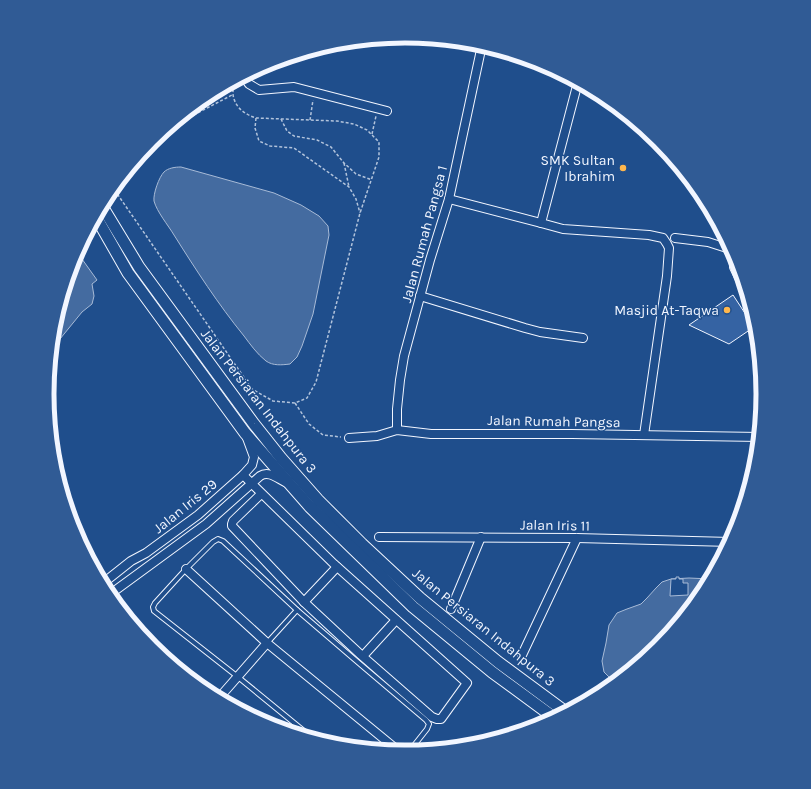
<svg xmlns="http://www.w3.org/2000/svg" width="811" height="789" font-family="Karla,sans-serif">
	<style>
		.water { fill: #446ba0; stroke: #a8bbd7 }
		.pier { fill: #1f4e8c; stroke: #a8bbd7 }
		.building { fill: #3563a3; stroke: #f2f6ff }
		.lines { fill: none; stroke-linecap: round; stroke-linejoin: round }
		.service-casing { stroke: #f2f6ff; stroke-width: 6 }
		.minor-casing { stroke: #f2f6ff; stroke-width: 10 }
		.secondary-casing { stroke: #f2f6ff; stroke-width: 13 }
		.path { stroke: #b3c4dc; stroke-width: 1.5; stroke-dasharray: 3 2; stroke-linecap: butt }
		.service { stroke: #1f4e8c; stroke-width: 4 }
		.minor { stroke: #1f4e8c; stroke-width: 8 }
		.secondary { stroke: #1f4e8c; stroke-width: 11 }
		.poi-dot { fill: #ffb74d; stroke: #1f4e8c; stroke-width: 1.5 }
		.labels { text-anchor: middle; stroke-width: 3; stroke-linejoin: round; paint-order: stroke }
		.poi-label { font-size: 14px; fill: #f2f6ff; stroke: #1f4e8c; text-anchor: end }
		.street-label { font-size: 14px; fill: #f2f6ff; stroke: #1f4e8c }
		.rim { fill: none; stroke: #f2f6ff; stroke-width: 5 }
	</style>
	<rect width="100%" height="100%" fill="#1f4e8c"/>
	<g class="water">
		<path d="M 181,167 L 274,193 L 301,205 L 319,216 L 328,226 L 329,235 L 313,314 L 302,346 L 297,357 L 290,364 C 282,365 273,366 266,361 C 257,354 250,344 244,336 C 218,304 196,270 174,235 C 168,225 157,212 154,201 C 153,194 159,177 164,172 C 168,168 175,167 181,167 Z"/>
		<path d="M 77,252 L 97,280 L 92,284 L 94,296 L 92,304 L 82,312 L 51,350 L 54,324 L 74,257 Z"/>
		<path d="M 689,578 L 711,579 L 703,594 L 659,648 L 616,683 L 615,683 L 604,672 L 602,661 L 606,643 L 609,625 L 617,613 L 627,609 L 641,604 L 647,598 L 656,588 L 662,582 L 671,579 Z"/>
	</g>
	<path class="pier" d="M 676,577 L 679,577 L 679,579 L 683,579 L 683,583 L 688,583 L 688,595 L 670,596 L 671,579 L 676,579 Z"/>
	<path class="building" d="M 733,295 L 754,327 L 729,344 L 689,325 Z"/>
	<g class="lines">
		<g class="service-casing">
			<g id="service">
				<path d="M 267,643 L 297,610"/>
				<path d="M 315,740 L 238,677 L 154,611 L 153,607 L 155,603 L 186,569 L 213,542 L 218,539 L 223,541 L 297,610 L 360,664 L 426,720 L 429,724 L 427,729 L 408,753"/>
			</g>
		</g>
		<g class="minor-casing">
			<g id="minor">
				<path d="M 244,77 L 249,84 L 259,90 L 294,87 L 387,111"/>
				<path d="M 449,199 L 541,223 L 578,82"/>
				<path d="M 541,223 L 563,229 L 649,235 L 663,238 L 667,244 L 669,248 L 667,276 L 644,435"/>
				<path d="M 675,238 L 708,242 L 733,250"/>
				<path d="M 733,250 L 734,267 L 750,300"/>
				<path d="M 420,296 L 525,328 L 540,332 L 583,338"/>
				<path d="M 397,430 L 397,409 L 400,380 L 404,356 L 430,260 L 449,199 L 482,45"/>
				<path d="M 349,438 L 377,436 L 397,430 L 431,434 L 572,434 L 760,437"/>
				<path d="M 243,475 L 334,564 L 467,683 L 441,719 L 437,719 L 432,717 L 361,655 L 304,602 L 232,526 L 232,524 L 233,521 L 261,494"/>
				<path d="M 379,537 L 577,538 L 731,542"/>
				<path d="M 186,569 L 267,643 L 401,753"/>
				<path d="M 102,584 L 131,561 L 146,553 L 198,515 L 243,475 L 252,465 L 254,457 L 247,438"/>
				<path d="M 109,595 L 206,524 L 260,476 C 269,470 278,479 287,483"/>
				<path d="M 304,602 L 337,567"/>
				<path d="M 451,609 L 481,537"/>
				<path d="M 522,655 L 577,538"/>
				<path d="M 363,656 L 396,620"/>
				<path d="M 218,699 L 267,643"/>
			</g>
		</g>
		<g class="secondary-casing">
			<g id="secondary">
				<path d="M 102,206 L 139,267 L 254,424 L 281,458 L 318,500 L 362,544 L 420,598 L 498,662 L 567,713"/>
				<path d="M 96,217 L 128,273 L 245,433 L 310,507 L 413,607 L 492,672 L 556,719"/>
			</g>
		</g>
		<g class="path">
			<path d="M 256,118 L 255,128 L 259,141 L 270,146 L 294,148 L 349,187 L 356,199 L 360,213"/>
			<path d="M 281,119 L 287,131 L 294,136 L 317,140 L 331,147 L 344,163 L 356,174 L 372,180"/>
			<path d="M 310,120 L 313,100"/>
			<path d="M 167,129 L 232,95"/>
			<path d="M 372,134 L 376,116"/>
			<path d="M 344,163 L 349,187"/>
			<path d="M 117,184 L 118,195 L 252,389 L 273,401 L 295,403 L 307,398 L 316,382 L 360,213 L 379,157 L 379,142 L 367,130 L 354,124 L 337,121 L 256,118 C 253,117 250,116 247,114 C 235,108 228,92 237,81"/>
			<path d="M 295,403 L 309,424 L 323,435 L 341,437"/>
		</g>
		<use href="#service" class="service"/>
		<use href="#minor" class="minor"/>
		<use href="#secondary" class="secondary"/>
	</g>
	<g class="poi-dot">
		<circle cx="623" cy="168" r="4"/>
		<circle cx="727" cy="310" r="4"/>
	</g>
	<g class="labels">
		<g class="poi-label">
			<text x="615" y="165">SMK Sultan<tspan x="615" dy="16">Ibrahim</tspan></text>
			<text x="719" y="315">Masjid At-Taqwa</text>
		</g>
		<g class="street-label">
			<text transform="translate(424 234) rotate(-75)" y="5">Jalan Rumah Pangsa 1</text>
			<text transform="translate(259 401) rotate(52)" y="5">Jalan Persiaran Indahpura 3</text>
			<text transform="translate(554 421) rotate(1)" y="5">Jalan Rumah Pangsa</text>
			<text transform="translate(185 506) rotate(-39)" y="5">Jalan Iris 29</text>
			<text transform="translate(555 525) rotate(1)" y="5">Jalan Iris 11</text>
			<text transform="translate(484 627) rotate(39)" y="5">Jalan Persiaran Indahpura 3</text>
		</g>
	</g>
	<path d="M0 0H811V789H0ZM54 394a351 351 0 1 1 702 0a351 351 0 1 1-702 0Z" fill="#305b95" fill-rule="evenodd"/>
	<path class="rim" d="M54 394a351 351 0 1 1 702 0a351 351 0 1 1-702 0Z"/>
</svg>
